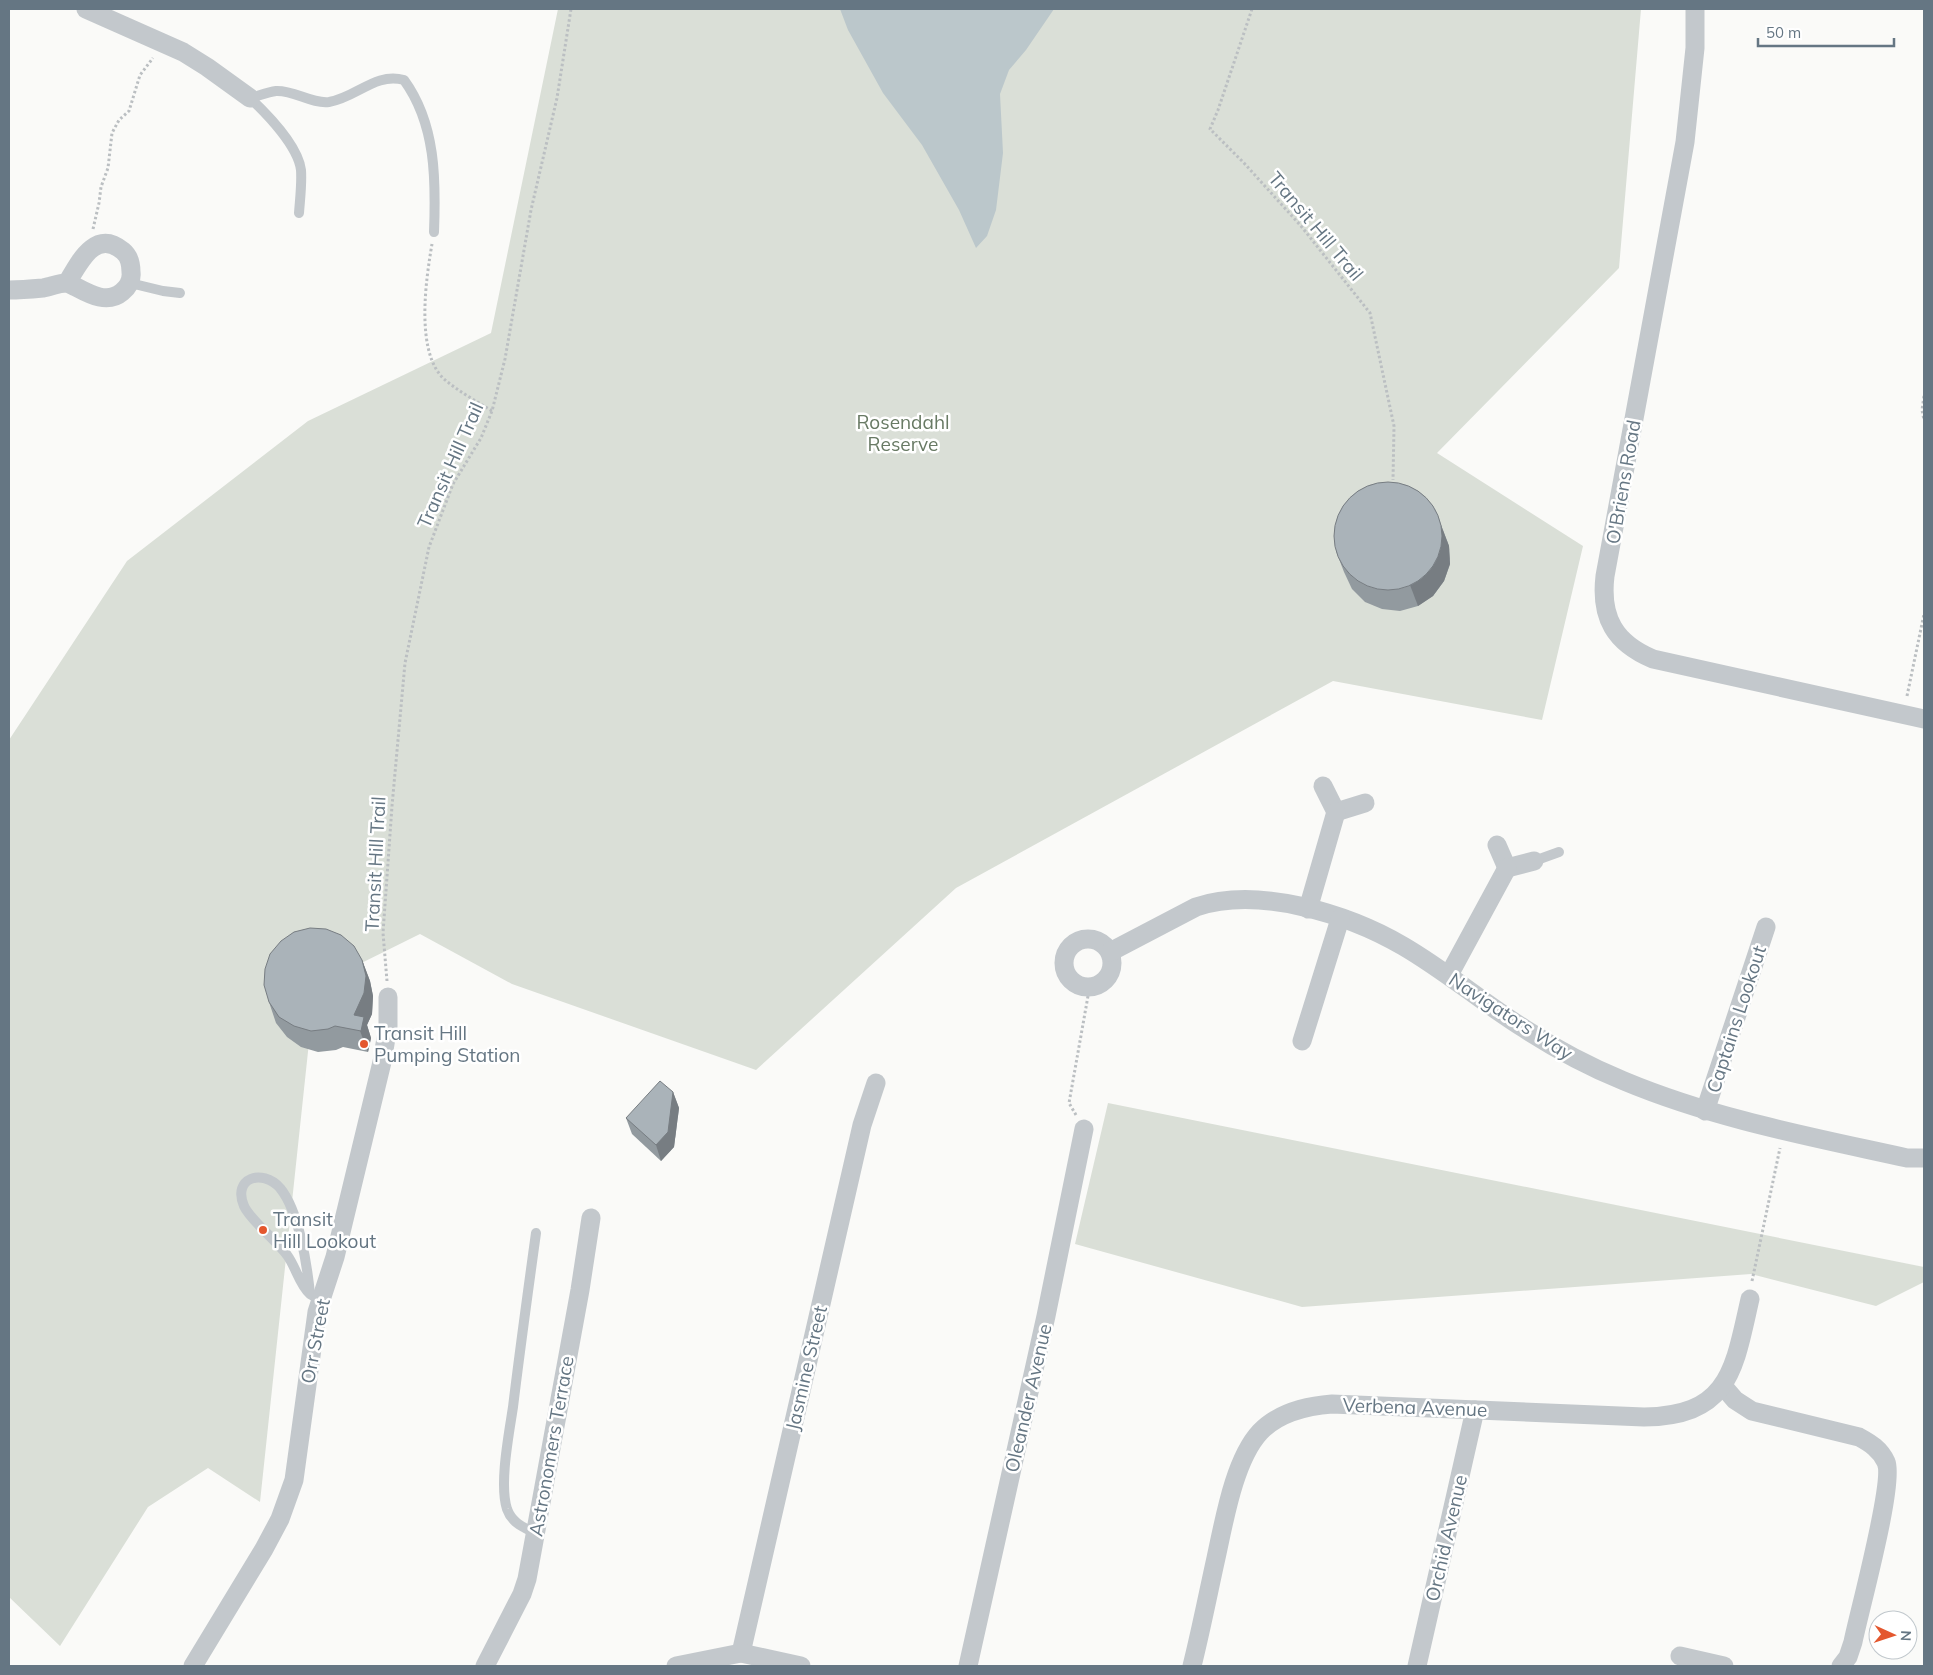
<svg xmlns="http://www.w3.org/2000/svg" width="1933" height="1675" font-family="Mulish,sans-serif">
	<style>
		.green { fill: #dadfd7 }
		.water { fill: #bbc7cb }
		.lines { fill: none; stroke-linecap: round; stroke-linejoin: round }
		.path { stroke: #bbbfc2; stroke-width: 3; stroke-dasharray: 2.5 2.5; stroke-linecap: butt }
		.service { stroke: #c3c8cc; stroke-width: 10 }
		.minor { stroke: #c3c8cc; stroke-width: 19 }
		.wall { fill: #929a9f }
		.shaded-wall { fill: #777d82 }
		.building { fill: #aab3b9; stroke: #777d82 }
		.poi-dot { fill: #e4572e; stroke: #fff; stroke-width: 2 }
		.labels { text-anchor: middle; stroke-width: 5; stroke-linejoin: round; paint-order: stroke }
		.street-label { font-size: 19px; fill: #657683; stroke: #fff }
		.park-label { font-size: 19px; fill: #687a64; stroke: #fff }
		.poi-label { font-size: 19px; fill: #657683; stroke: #fff; text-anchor: start }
	</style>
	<rect width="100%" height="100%" fill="#fafaf8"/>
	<g class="green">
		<path d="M 558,9 L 1641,9 L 1619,268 L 1437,453 L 1583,546 L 1542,720 L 1333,681 L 956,888 L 756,1070 L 512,984 L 420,934 L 315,986 L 260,1502 L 208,1468 L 148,1507 L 60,1646 L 9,1597 L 9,740 L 127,561 L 308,421 L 491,333 Z"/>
		<path d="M 1108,1103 L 1924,1267 L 1924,1282 L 1876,1306 L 1751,1274 L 1302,1307 L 1075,1244 Z"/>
	</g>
	<path class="water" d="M 840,9 L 1054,9 L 1026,50 L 1009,70 L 1000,94 L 1003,153 L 996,210 L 987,236 L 976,248 L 959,210 L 922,145 L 883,93 L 848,30 Z"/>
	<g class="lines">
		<g class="path">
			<path d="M 1252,9 L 1218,110 L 1210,129 L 1244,163 L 1301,226 L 1370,313 L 1394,426 L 1393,480"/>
			<path d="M 93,229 L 99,203 L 101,187 L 108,168 L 112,133 L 119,120 L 129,111 L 140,75 L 153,58"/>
			<path d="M 432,244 C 426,279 415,352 444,379 C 458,391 476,401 492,411"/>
			<path d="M 1924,396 L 1922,410 L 1924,420"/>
			<path d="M 1907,696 L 1924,614"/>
			<path d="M 387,981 L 383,933 L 392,806 L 405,663 L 429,547 L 453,484 L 481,438 L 492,411 L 505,359 L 531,210 L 557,98 L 571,9"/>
			<path d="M 1076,1115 L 1069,1103 L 1088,996 L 1086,988"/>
			<path d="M 1752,1281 L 1780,1148"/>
		</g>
		<g class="service">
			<path d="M 250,98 C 258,96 268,92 276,91 C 294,90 311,104 329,102 C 356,98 375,72 404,80 C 436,124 436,180 434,232"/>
			<path d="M 250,98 C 267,114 298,146 301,170 C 302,184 300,199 299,213"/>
			<path d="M 130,283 L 163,291 L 180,293"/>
			<path d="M 1534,861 L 1559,852"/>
			<path d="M 310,1294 C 299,1284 296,1267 287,1255 C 277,1241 250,1220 244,1206 C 232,1178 262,1168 280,1188 C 299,1211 307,1264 310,1294 L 321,1300"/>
			<path d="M 535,1533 C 523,1527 512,1523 507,1509 C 499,1484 509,1434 513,1407 C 520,1349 528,1291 536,1233"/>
		</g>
		<g class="minor">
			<path d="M 86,9 L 183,52 L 207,67 L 250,98"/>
			<path d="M 1695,9 L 1695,48 L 1685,142 L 1605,576 C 1600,618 1615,643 1653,659 L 1924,719"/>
			<path d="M 9,290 C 20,290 32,289 43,288 C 50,287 59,283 66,283 C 69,283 73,286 76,287 C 91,295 108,304 122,292 C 128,287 132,280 131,272 C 131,265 129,256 123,251 C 95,228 79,263 67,283"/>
			<path d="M 1323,786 L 1336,812 L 1365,803"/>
			<path d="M 1497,845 L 1507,868 L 1534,861"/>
			<path d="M 1308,909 L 1336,812"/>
			<circle cx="1088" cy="963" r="24"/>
			<path d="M 1110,952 L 1196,907 C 1259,886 1348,914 1403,946 C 1446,971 1483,1003 1525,1029 C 1556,1049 1590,1067 1624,1081 C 1715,1119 1812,1137 1907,1158 L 1924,1158"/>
			<path d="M 1449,975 L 1507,868"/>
			<path d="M 1302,1041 L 1340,919"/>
			<path d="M 1705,1111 L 1766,927"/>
			<path d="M 1723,1386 L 1735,1400 L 1752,1411 L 1859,1437 C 1870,1443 1880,1449 1886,1462 C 1895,1482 1859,1612 1853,1642 L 1848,1657 L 1841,1666"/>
			<path d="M 741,1653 L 862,1125 L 876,1083"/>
			<path d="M 1680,1656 L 1724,1666"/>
			<path d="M 193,1666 L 264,1549 L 280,1519 L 294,1480 L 317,1312 L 335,1257 L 382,1062 L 388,1026 L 388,997"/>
			<path d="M 485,1666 L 522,1594 L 527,1579 L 580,1290 L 591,1218"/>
			<path d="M 676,1666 L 741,1653 L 801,1666"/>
			<path d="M 968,1666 L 1046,1316 L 1084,1129"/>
			<path d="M 1192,1666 C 1201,1630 1208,1594 1216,1558 C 1224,1522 1234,1460 1260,1432 C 1279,1412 1306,1406 1332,1404 L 1644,1417 C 1730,1416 1734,1369 1750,1299"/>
			<path d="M 1417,1666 L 1475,1410"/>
		</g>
	</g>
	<g class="wall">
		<path d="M 1435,509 L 1449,546 L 1450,564 L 1444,581 L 1433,596 L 1418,606 L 1400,611 L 1382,609 L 1365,602 L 1352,589 L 1344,572 L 1336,551 Z"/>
		<path d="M 362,960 L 370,981 L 373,996 L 372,1014 L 367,1025 L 371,1038 L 368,1052 L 343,1047 L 336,1050 L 318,1052 L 301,1047 L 287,1037 L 276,1023 L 269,1002 Z"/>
		<path d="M 673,1092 L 679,1108 L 674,1147 L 661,1161 L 632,1134 L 626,1118 Z"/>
	</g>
	<g class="shaded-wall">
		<path d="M 1441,525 L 1449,546 L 1450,564 L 1444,581 L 1433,596 L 1418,606 L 1410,585 Z"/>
		<path d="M 362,960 L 370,981 L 373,996 L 372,1014 L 367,1025 L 371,1038 L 368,1052 L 354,1015 Z"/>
		<path d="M 673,1092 L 679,1108 L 674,1147 L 661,1161 L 656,1145 Z"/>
	</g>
	<g class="building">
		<circle cx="1388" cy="536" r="54"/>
		<path d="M 310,928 L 326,929 L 341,935 L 354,946 L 362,960 L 366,976 L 364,993 L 354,1015 L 364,1017 L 361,1031 L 335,1026 L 328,1029 L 311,1031 L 294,1026 L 279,1017 L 269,1002 L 264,985 L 265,969 L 270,954 L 281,941 L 294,932 Z"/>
		<path d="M 660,1081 L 673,1092 L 668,1132 L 656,1145 L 626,1118 Z"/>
	</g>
	<g class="poi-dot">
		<circle cx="364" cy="1044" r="5"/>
		<circle cx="263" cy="1230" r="5"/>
	</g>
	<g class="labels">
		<g class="street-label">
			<text transform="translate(1316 226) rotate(50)" y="7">Transit Hill Trail</text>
			<text transform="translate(450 465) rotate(-66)" y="7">Transit Hill Trail</text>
			<text transform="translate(1623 482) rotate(-80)" y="7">O'Briens Road</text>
			<text transform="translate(375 864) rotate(-87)" y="7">Transit Hill Trail</text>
			<text transform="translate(1511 1016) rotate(33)" y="7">Navigators Way</text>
			<text transform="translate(1736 1019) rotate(-72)" y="7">Captains Lookout</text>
			<text transform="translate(315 1341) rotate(-79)" y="7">Orr Street</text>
			<text transform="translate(806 1368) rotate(-77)" y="7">Jasmine Street</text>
			<text transform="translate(1028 1398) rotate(-77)" y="7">Oleander Avenue</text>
			<text transform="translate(1415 1407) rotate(2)" y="7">Verbena Avenue</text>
			<text transform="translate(551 1446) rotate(-80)" y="7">Astronomers Terrace</text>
			<text transform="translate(1446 1538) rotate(-77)" y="7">Orchid Avenue</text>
		</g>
		<g class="park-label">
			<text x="903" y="429">Rosendahl<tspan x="903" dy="22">Reserve</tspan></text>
		</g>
		<g class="poi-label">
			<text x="374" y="1040">Transit Hill<tspan x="374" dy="22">Pumping Station</tspan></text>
			<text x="273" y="1226">Transit<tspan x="273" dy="22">Hill Lookout</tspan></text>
		</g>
	</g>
	<rect width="1933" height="1675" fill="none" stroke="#657683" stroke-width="20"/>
	<g transform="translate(1893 1635) rotate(93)"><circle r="24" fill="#ffffff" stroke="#c1c8cd"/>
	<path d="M0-4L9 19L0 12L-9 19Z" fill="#e4572e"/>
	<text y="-8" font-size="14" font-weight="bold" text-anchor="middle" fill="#657683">N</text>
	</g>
	<path d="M1758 38v8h136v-8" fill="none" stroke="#657683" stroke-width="2.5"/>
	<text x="1766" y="38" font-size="15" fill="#657683" stroke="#ffffff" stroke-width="4" paint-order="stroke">50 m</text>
</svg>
